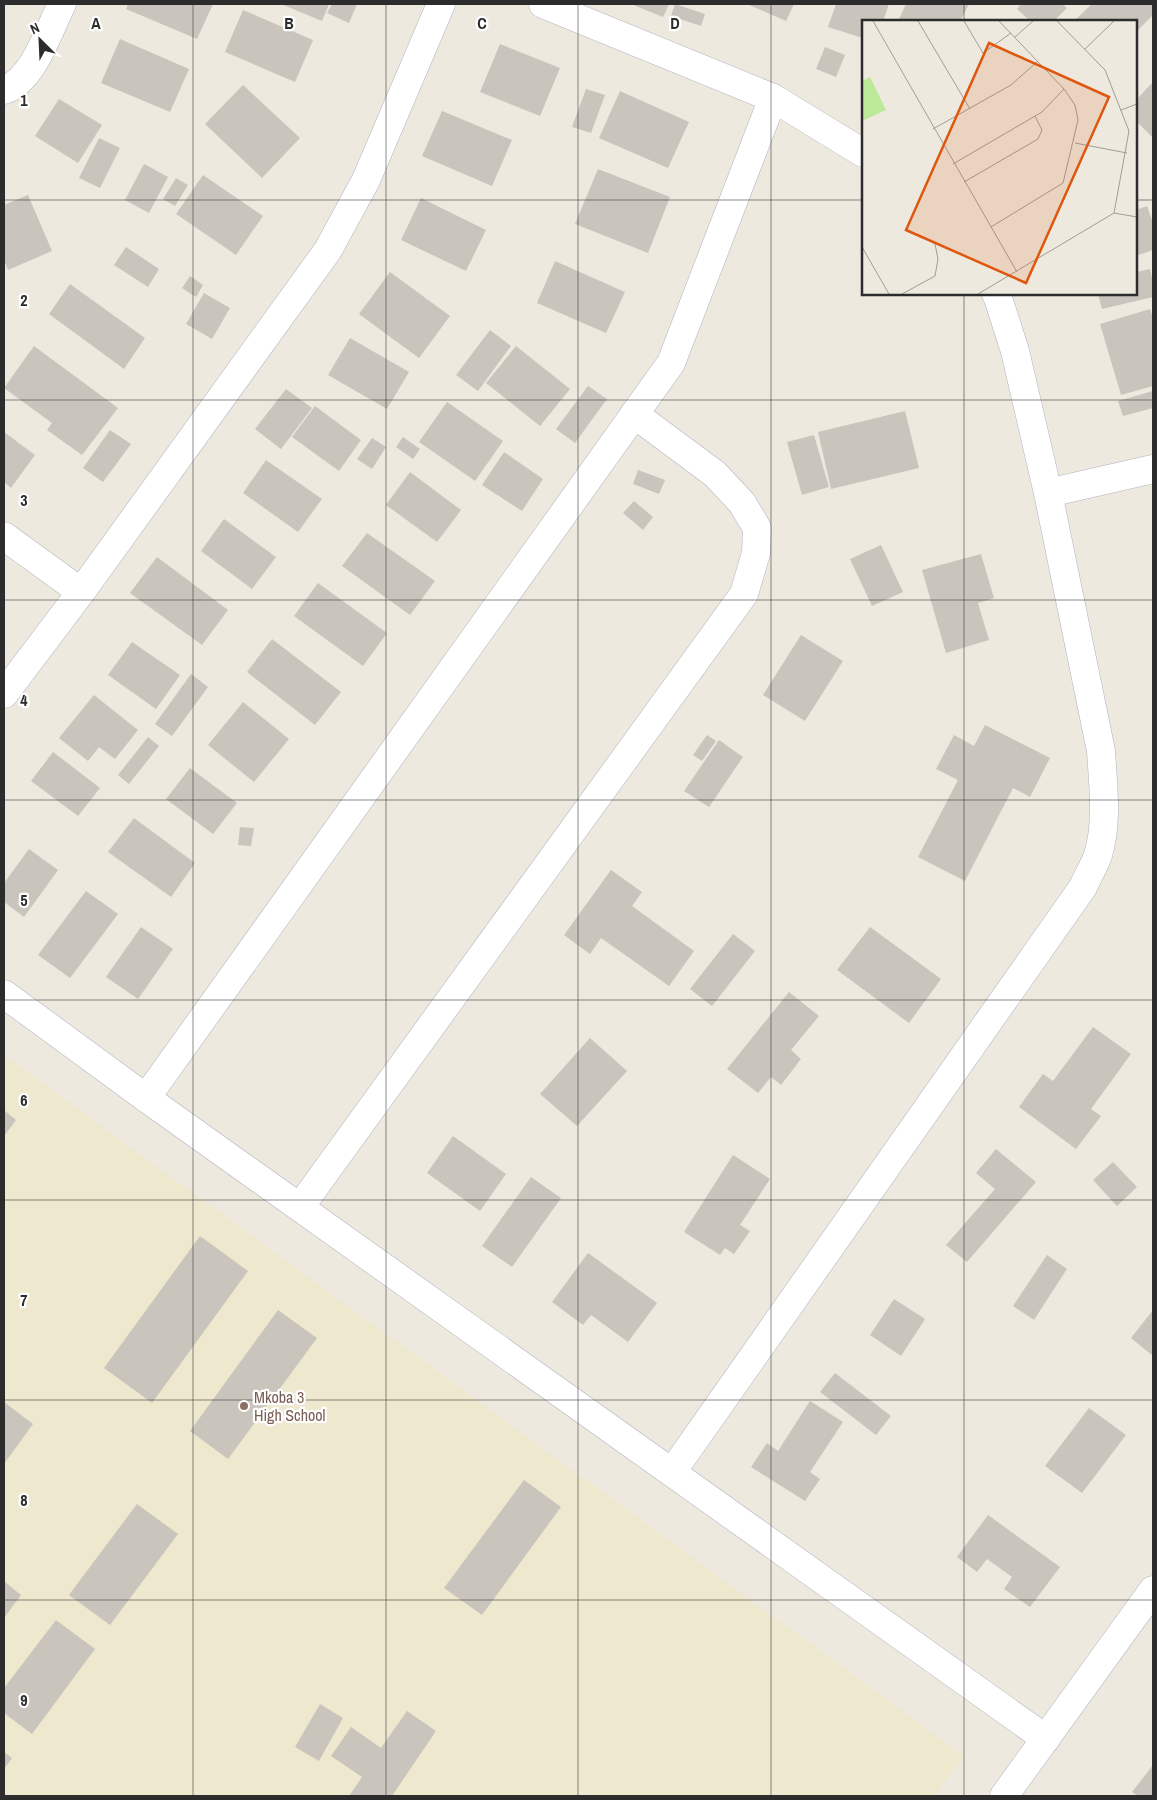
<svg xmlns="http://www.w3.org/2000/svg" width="1157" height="1800" font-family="'Archivo Narrow',sans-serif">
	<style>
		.education { fill: #eee8ce }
		.building { fill: #c9c5bd }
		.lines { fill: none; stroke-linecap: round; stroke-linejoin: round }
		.street-casing { stroke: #b2b2bf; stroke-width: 29 }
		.street { stroke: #fff; stroke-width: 28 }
		.grid { fill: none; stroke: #2c2c2c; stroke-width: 1; stroke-opacity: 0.55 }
		.education-dot { fill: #8d6e63; stroke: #fff; stroke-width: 2 }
		.labels { text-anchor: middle; stroke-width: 4.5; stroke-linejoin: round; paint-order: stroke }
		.education-label { font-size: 16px; fill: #785e54; stroke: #fff; text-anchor: start }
		.inset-road { fill: none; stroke: #a09d97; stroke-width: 1 }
		.view { fill: #df570e; fill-opacity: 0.15; stroke: #df570e; stroke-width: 2.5 }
		.inset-edge { fill: none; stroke: #2c2c2c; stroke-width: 2.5 }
		.grid-label { font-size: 16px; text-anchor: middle; font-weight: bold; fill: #2c2c2c; stroke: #fff; stroke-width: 4.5; stroke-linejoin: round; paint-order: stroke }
	</style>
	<rect width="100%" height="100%" fill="#ede9de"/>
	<path class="education" d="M 4,1055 L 964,1756 L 934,1796 L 4,1796 Z"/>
	<g class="building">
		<path d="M 128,4 L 213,4 L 197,39 L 126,9 Z"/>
		<path d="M 281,4 L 329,4 L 322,21 Z"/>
		<path d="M 332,4 L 357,4 L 349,23 L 327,13 Z"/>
		<path d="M 631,4 L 669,4 L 663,17 Z"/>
		<path d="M 675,4 L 705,14 L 701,26 L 671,16 Z"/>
		<path d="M 747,4 L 794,4 L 786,21 Z"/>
		<path d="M 836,4 L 889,4 L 883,21 L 863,21 L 863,38 L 828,27 Z"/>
		<path d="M 906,4 L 969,4 L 960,21 L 898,21 Z"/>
		<path d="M 1021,4 L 1062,4 L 1067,8 L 1054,21 L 1030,21 L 1017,9 Z"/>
		<path d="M 1092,4 L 1153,4 L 1153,15 L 1136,32 L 1136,21 L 1074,21 Z"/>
		<path d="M 243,10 L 313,40 L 295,82 L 225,52 Z"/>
		<path d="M 120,39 L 189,69 L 170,112 L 101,83 Z"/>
		<path d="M 500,44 L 560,68 L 540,116 L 480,92 Z"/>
		<path d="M 825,47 L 845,55 L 836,77 L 816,69 Z"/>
		<path d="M 1153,82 L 1153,138 L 1136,121 L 1136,100 Z"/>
		<path d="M 243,85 L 300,138 L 262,178 L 205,124 Z"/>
		<path d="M 586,89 L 605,95 L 591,133 L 572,127 Z"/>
		<path d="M 620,91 L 689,122 L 668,168 L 599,138 Z"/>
		<path d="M 59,99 L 102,125 L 78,163 L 35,136 Z"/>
		<path d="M 442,111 L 512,140 L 492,186 L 422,156 Z"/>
		<path d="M 99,138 L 120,148 L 100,188 L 79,178 Z"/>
		<path d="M 144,164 L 168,177 L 149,213 L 125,200 Z"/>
		<path d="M 598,169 L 670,197 L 648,253 L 575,224 Z"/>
		<path d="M 203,175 L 263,216 L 236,255 L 176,214 Z"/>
		<path d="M 176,178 L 188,185 L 175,206 L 163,199 Z"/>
		<path d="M 28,195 L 52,251 L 8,270 L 4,260 L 4,205 Z"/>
		<path d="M 421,198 L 486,230 L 466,271 L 401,240 Z"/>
		<path d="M 1147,206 L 1153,223 L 1153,250 L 1136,256 L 1136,210 Z"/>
		<path d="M 126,247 L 159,269 L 148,287 L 114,265 Z"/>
		<path d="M 555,261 L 625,292 L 606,333 L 537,303 Z"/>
		<path d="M 1150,269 L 1153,282 L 1153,297 L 1102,309 L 1098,294 L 1136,294 L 1136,272 Z"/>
		<path d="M 390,272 L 450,316 L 419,358 L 359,314 Z"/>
		<path d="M 190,276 L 203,285 L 196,297 L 182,288 Z"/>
		<path d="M 70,284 L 145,338 L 124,369 L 49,314 Z"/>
		<path d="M 204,293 L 230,308 L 212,339 L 186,324 Z"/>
		<path d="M 1150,309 L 1153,318 L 1153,386 L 1121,395 L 1100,324 Z"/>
		<path d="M 490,330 L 511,346 L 478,391 L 456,375 Z"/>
		<path d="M 350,338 L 409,372 L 387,409 L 328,375 Z"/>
		<path d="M 34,346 L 118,408 L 82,455 L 47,430 L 52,423 L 4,388 Z"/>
		<path d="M 516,346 L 570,389 L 540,426 L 486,383 Z"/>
		<path d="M 588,386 L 607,399 L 575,443 L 556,429 Z"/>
		<path d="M 286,389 L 312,408 L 281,449 L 255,429 Z"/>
		<path d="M 1153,391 L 1153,408 L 1123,416 L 1118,401 Z"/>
		<path d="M 447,402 L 503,441 L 475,481 L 419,442 Z"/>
		<path d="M 315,406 L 361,440 L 339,471 L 292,437 Z"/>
		<path d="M 905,411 L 919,468 L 831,489 L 818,432 Z"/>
		<path d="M 110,430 L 131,444 L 103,482 L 83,468 Z"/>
		<path d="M 4,432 L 35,455 L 11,488 L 4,482 Z"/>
		<path d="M 814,435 L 829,487 L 802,495 L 787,442 Z"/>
		<path d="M 403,437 L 420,449 L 413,459 L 396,447 Z"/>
		<path d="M 372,438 L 386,447 L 372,469 L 357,459 Z"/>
		<path d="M 504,452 L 543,479 L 522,511 L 482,485 Z"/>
		<path d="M 266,460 L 322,499 L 298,532 L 243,493 Z"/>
		<path d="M 638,470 L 665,480 L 659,494 L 633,484 Z"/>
		<path d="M 410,472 L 461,510 L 437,542 L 386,505 Z"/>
		<path d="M 634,501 L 653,517 L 643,530 L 623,513 Z"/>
		<path d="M 224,519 L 276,557 L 252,589 L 201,551 Z"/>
		<path d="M 367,533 L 435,581 L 410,615 L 342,566 Z"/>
		<path d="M 881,545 L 903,592 L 872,606 L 850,559 Z"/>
		<path d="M 981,554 L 994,598 L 978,603 L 989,640 L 946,653 L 922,570 Z"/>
		<path d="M 157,557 L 228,610 L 202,645 L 130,593 Z"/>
		<path d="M 318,583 L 387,633 L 363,666 L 294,616 Z"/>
		<path d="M 801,635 L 843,661 L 805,721 L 763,695 Z"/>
		<path d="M 272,639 L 341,692 L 315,725 L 247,672 Z"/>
		<path d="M 132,642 L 180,675 L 156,709 L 108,675 Z"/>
		<path d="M 191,674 L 208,687 L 172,736 L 155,724 Z"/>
		<path d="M 94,695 L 138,730 L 115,759 L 99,747 L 88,761 L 59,738 Z"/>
		<path d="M 243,702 L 289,739 L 254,782 L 208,745 Z"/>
		<path d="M 985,725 L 1050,758 L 1030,797 L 1013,788 L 965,881 L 918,857 L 958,780 L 936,769 L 954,735 L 974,746 Z"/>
		<path d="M 707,735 L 716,741 L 702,761 L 693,755 Z"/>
		<path d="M 148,737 L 159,746 L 129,784 L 118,775 Z"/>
		<path d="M 719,740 L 743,757 L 709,807 L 684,791 Z"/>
		<path d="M 53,752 L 100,788 L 78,816 L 31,781 Z"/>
		<path d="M 190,768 L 237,803 L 213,834 L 166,799 Z"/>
		<path d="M 134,818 L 195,863 L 171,897 L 108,852 Z"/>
		<path d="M 240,827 L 254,828 L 251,846 L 238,845 Z"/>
		<path d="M 29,849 L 58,870 L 24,917 L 4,902 L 4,883 Z"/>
		<path d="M 611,870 L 642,892 L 632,906 L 694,951 L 669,986 L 601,938 L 590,954 L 564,935 Z"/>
		<path d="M 86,891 L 118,914 L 70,978 L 38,955 Z"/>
		<path d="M 141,927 L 173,949 L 138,999 L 106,977 Z"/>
		<path d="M 870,927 L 941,979 L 909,1023 L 837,970 Z"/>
		<path d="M 733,934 L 755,951 L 712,1006 L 690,989 Z"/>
		<path d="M 789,992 L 819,1016 L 791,1050 L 801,1059 L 781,1085 L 771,1077 L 758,1093 L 727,1069 Z"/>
		<path d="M 1093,1027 L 1131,1054 L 1091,1109 L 1101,1116 L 1076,1149 L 1019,1107 L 1043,1074 L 1053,1081 Z"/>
		<path d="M 590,1038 L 627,1071 L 577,1126 L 540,1094 Z"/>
		<path d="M 4,1110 L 16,1120 L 4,1136 Z"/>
		<path d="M 453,1136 L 506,1174 L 480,1211 L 427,1173 Z"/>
		<path d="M 996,1149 L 1036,1182 L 967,1262 L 946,1245 L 995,1189 L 976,1173 Z"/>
		<path d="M 733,1155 L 770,1179 L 740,1225 L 750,1231 L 734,1254 L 725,1248 L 720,1255 L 684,1232 Z"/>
		<path d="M 1113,1162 L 1137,1187 L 1117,1206 L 1093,1180 Z"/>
		<path d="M 531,1177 L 561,1198 L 512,1267 L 482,1246 Z"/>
		<path d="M 200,1236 L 248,1271 L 152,1403 L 104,1368 Z"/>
		<path d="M 588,1253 L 657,1303 L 628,1342 L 591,1315 L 583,1325 L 552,1302 Z"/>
		<path d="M 1047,1255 L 1067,1269 L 1034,1320 L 1013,1306 Z"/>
		<path d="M 894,1299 L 925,1319 L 901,1356 L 870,1335 Z"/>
		<path d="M 278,1310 L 317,1338 L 228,1459 L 190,1431 Z"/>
		<path d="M 1153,1310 L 1153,1356 L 1131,1338 Z"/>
		<path d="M 835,1373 L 891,1416 L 876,1435 L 820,1392 Z"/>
		<path d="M 810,1401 L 843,1422 L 810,1472 L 820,1479 L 805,1501 L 751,1467 L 767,1443 L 778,1451 Z"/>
		<path d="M 4,1402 L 33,1424 L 4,1464 Z"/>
		<path d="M 1089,1408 L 1126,1435 L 1082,1493 L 1045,1466 Z"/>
		<path d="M 524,1480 L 561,1507 L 482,1615 L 444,1588 Z"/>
		<path d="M 137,1504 L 178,1534 L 110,1625 L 69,1595 Z"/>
		<path d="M 988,1515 L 1060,1567 L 1030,1607 L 1004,1589 L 1012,1577 L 987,1559 L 977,1572 L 957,1557 Z"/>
		<path d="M 4,1581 L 21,1595 L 4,1618 Z"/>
		<path d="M 56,1620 L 95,1649 L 32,1734 L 4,1713 L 4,1688 Z"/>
		<path d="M 320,1704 L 343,1718 L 319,1761 L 295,1747 Z"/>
		<path d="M 407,1711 L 436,1731 L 392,1796 L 349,1796 L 362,1777 L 331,1756 L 351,1727 L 381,1748 Z"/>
		<path d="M 4,1752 L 12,1758 L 4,1769 Z"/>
		<path d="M 1153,1765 L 1153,1796 L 1138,1796 L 1132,1792 Z"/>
	</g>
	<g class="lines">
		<g class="street-casing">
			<g id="street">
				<path d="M 543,4 L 773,98 L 863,153"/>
				<path d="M 4,90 C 34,80 48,31 62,4"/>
				<path d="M 1048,493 L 1153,469"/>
				<path d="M 4,536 L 81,592"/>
				<path d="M 4,694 L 81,592 L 328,250 L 366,180 L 441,4"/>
				<path d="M 4,994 L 146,1098 L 1046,1739"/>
				<path d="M 146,1098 L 671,363 L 773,98"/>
				<path d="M 300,1207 L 744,594 L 756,553 L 757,528 L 742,503 L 715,474 L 634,414"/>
				<path d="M 672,1472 L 1083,887 C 1088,876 1094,866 1098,855 C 1108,823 1103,783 1101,751 L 1048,493 L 1015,351 L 998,298 L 996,294"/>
				<path d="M 1004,1796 L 1153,1590"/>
			</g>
		</g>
		<use href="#street" class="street"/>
	</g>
	<path class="grid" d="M 193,4 L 193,1796M 386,4 L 386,1796M 578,4 L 578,1796M 771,4 L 771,1796M 964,4 L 964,21M 4,200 L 863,200M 1136,200 L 1153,200M 964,294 L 964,1796M 4,400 L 1153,400M 4,600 L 1153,600M 4,800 L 1153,800M 4,1000 L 1153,1000M 4,1200 L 1153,1200M 4,1400 L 1153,1400M 4,1600 L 1153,1600"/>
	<circle class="education-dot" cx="244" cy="1406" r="5"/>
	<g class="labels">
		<g class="education-label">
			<text x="254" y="1403">Mkoba 3<tspan x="254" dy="18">High School</tspan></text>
		</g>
	</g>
	<g transform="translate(862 20)">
		<rect width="275" height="275" fill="#ede9de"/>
		<path d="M 8,57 L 24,90 L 0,101 L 0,61 Z" fill="#bbe998"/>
		<path class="inset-road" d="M 11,1 L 155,252M 56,1 L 108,89M 102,1 L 121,33 L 149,13M 153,17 L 171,1M 223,29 L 252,1M 259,90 L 275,84M 71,109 L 149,65 L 176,41M 213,123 L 265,133M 91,144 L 180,92 L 202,69M 102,162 L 176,119 L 180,110 L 173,96M 252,193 L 275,197M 129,207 L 201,163 L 216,100 L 213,85 L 202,69 L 137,1M 0,227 L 27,274M 40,274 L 73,256 L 76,239 L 73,224M 116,274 L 252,193 L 267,111 L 243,50 L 195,1"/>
		<path class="view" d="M 127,23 L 247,77 L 164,263 L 44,210 Z"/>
		<rect width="275" height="275" class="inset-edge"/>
	</g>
	<g class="grid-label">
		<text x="96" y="29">A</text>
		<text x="289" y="29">B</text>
		<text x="482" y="29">C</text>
		<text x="675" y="29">D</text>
		<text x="24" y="106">1</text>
		<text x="24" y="306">2</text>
		<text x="24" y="506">3</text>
		<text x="24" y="706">4</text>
		<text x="24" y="906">5</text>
		<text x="24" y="1106">6</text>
		<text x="24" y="1306">7</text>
		<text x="24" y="1506">8</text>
		<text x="24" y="1706">9</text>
	</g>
	<rect width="1157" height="1800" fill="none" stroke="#2c2c2c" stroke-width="10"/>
	<g transform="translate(40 40) rotate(336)" stroke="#ffffff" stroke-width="4" paint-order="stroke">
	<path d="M0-4L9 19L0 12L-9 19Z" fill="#2c2c2c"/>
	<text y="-8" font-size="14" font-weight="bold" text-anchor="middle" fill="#2c2c2c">N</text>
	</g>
</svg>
